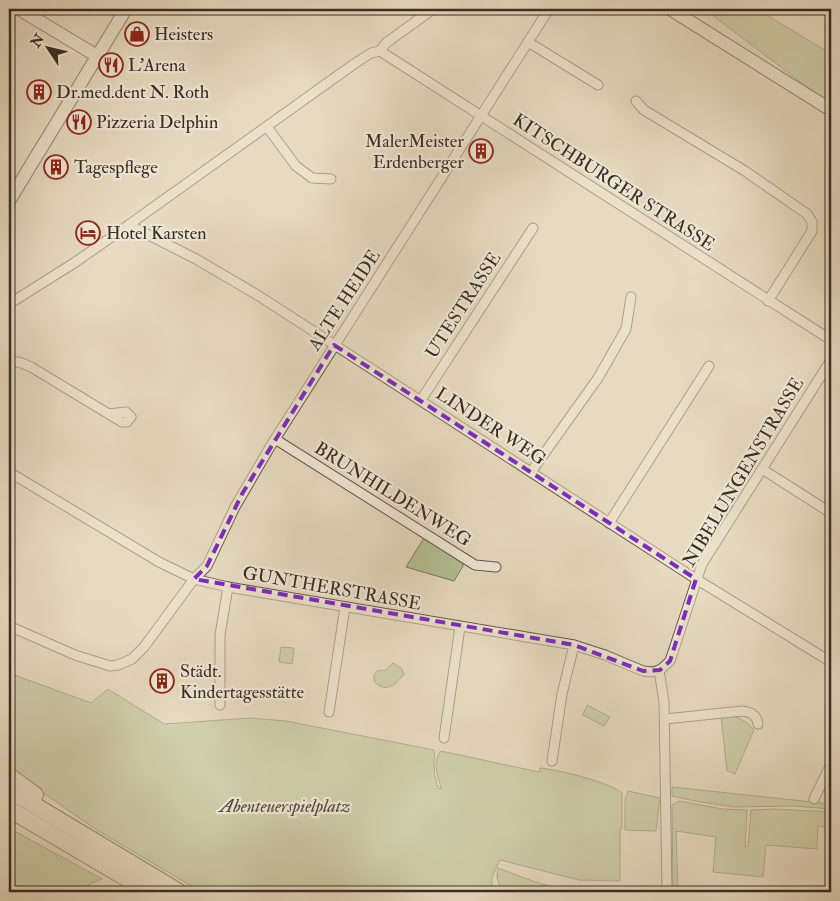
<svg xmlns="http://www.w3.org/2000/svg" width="840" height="901" font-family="'IM FELL Double Pica',serif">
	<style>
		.green { fill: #b3c094; stroke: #76765c }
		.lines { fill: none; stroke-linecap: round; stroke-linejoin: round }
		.street-casing { stroke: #64584a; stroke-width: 11 }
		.secondary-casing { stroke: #382d23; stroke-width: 14 }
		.highway-casing { stroke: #382d23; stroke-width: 18 }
		.street { stroke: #efe7d6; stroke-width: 9 }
		.secondary { stroke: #efe7d6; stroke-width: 12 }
		.highway { stroke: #e7dac0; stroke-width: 16 }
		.marked { fill: none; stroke: #7b2cbf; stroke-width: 4; stroke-dasharray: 10 6; stroke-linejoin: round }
		.labels { text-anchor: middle; stroke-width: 4.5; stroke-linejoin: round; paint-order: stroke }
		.poi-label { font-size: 18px; fill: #382d23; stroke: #efe7d6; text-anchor: start }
		.street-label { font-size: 18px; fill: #382d23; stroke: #efe7d6 }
		.park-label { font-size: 18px; font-style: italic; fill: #514a3a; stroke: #efe7d6 }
	</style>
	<rect width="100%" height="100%" fill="#e7dac0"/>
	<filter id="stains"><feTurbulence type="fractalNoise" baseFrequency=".004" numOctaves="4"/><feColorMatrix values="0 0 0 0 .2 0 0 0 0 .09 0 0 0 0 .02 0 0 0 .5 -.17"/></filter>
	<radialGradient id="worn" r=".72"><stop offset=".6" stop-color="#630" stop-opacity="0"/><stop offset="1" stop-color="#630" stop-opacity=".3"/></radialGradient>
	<g class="green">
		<path d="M 704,9 L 757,9 L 831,54 L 831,105 Z"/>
		<path d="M 424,538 L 463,563 L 463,566 L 454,581 L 406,567 Z"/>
		<path d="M 281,647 L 294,648 L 292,664 L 279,662 Z"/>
		<path d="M 393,663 L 401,668 L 404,674 C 396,685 385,694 374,681 L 374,675 L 377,671 L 386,670 Z"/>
		<path d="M 9,673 L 91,703 L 108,689 L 164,724 L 250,718 L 286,721 L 434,750 L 435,752 C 433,765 434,775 438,788 L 441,789 C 439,778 431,762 441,751 L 539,772 L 540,768 C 555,769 613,783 622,793 L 622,829 L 620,829 L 620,881 L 579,880 L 500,860 L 492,877 L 492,892 L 201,892 L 95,829 L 9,769 Z"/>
		<path d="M 587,705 L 610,717 L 604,726 L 583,715 Z"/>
		<path d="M 733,715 L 746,722 L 754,730 L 735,774 L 727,771 L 721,716 Z"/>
		<path d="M 672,787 L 831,804 L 831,809 L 794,806 L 733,807 L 695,801 L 672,796 Z"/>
		<path d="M 628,791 L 660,798 L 656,831 L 625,830 L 625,800 Z"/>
		<path d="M 679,801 L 723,809 L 747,810 L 745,847 L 748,846 L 751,810 L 775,809 L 831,812 L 831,828 L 818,826 L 817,849 L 766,845 L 763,877 L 713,872 L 716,837 L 676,831 L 678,892 L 673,892 L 672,805 Z"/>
		<path d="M 9,828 L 102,879 L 88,885 L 84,892 L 28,892 L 9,882 Z"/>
		<path d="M 498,868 C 520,876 542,886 565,889 C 596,893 629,889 659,887 L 664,887 L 664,892 L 501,892 L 497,876 Z"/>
	</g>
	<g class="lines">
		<g class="street-casing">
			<g id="street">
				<path d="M 528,42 L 598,85"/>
				<path d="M 380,51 L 831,340"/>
				<path d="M 636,101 L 644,110 L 745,171 L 807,214 L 812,222 L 812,231 L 768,301"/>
				<path d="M 267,127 L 296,166 L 312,178 L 331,179"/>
				<path d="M 129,225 L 196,259 L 259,296 L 696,579 L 831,662"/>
				<path d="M 9,304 L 74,263 L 123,229 L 354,64 L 371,53 L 380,51 L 386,43 L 433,9"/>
				<path d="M 9,363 L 19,362 L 31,367 L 122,422 L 127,422 L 131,417 L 126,412 L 109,414"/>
				<path d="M 421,400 L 533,228"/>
				<path d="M 275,439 L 475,565 L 496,567"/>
				<path d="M 762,469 L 831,513"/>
				<path d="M 9,472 L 159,562 L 194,579 L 228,587 L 574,645 L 605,655 L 643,671 L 652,672 L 660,670 L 670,661 L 702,564 L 831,360"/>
				<path d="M 531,472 L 598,378 L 626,329 L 631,297"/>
				<path d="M 609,523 L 709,366"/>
				<path d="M 9,626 L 75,655 L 110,666 L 118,665 L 132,659 L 144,647 L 194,579 L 207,566 L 235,507 L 270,447 L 549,9"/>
				<path d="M 659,670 L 664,702 L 667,892"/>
				<path d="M 220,705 L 220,635 L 228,587"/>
				<path d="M 329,712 L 345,607"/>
				<path d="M 665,719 L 742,711 C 751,712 757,715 758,724"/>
				<path d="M 444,738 L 460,627"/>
				<path d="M 552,761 L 562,694 L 574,645"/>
				<path d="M 814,799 L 831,764"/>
				<path d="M 9,887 L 18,892"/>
			</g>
		</g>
		<g class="secondary-casing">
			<g id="secondary">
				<path d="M 19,9 L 97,56"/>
				<path d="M 670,9 L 831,110"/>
				<path d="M 9,201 L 126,9"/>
			</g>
		</g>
		<g class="highway-casing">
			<g id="highway">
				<path d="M 9,776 L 35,795"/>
				<path d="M 9,790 L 179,892"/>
				<path d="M 9,809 L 150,892"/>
			</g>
		</g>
		<use href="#street" class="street"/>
		<use href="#secondary" class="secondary"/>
		<use href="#highway" class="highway"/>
	</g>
	<path d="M0 0H840V901H0ZM 334,345 L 696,579 L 670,661 L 660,670 L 643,671 L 574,645 L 194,579 L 207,566 L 242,494 Z" fill="#e7dac0" fill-opacity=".55" fill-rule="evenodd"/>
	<path class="marked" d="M 334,345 L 696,579 L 670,661 L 660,670 L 643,671 L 574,645 L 194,579 L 207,566 L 242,494 Z"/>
	<defs>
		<g id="shop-ring" transform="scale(1.25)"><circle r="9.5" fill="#efe7d6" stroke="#8f2418" stroke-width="1.5"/><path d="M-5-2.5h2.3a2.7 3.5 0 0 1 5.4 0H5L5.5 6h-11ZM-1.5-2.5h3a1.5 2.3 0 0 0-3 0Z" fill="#8f2418"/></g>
		<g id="restaurant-ring" transform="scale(1.25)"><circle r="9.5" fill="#efe7d6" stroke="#8f2418" stroke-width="1.5"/><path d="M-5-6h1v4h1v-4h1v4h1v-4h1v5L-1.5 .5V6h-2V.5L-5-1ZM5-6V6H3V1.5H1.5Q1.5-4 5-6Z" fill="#8f2418"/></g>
		<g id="building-ring" transform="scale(1.25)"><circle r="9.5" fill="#efe7d6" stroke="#8f2418" stroke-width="1.5"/><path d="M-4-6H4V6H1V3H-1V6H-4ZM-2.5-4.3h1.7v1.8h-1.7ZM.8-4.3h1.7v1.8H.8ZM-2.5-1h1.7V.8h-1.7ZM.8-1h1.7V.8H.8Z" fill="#8f2418"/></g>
		<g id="hotel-ring" transform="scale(1.25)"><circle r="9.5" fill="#efe7d6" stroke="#8f2418" stroke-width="1.5"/><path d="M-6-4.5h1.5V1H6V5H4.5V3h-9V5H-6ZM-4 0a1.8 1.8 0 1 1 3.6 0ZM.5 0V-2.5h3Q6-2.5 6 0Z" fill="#8f2418"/></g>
	</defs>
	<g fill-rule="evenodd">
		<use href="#shop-ring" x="137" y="34"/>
		<use href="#restaurant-ring" x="111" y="65"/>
		<use href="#building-ring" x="39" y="92"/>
		<use href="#restaurant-ring" x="79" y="122"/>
		<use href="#building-ring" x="481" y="151"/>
		<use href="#building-ring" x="56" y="167"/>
		<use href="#hotel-ring" x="88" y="233"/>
		<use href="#building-ring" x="162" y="681"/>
	</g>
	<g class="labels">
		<g class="poi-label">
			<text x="154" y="40">Heisters</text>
			<text x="128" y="71">L'Arena</text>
			<text x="56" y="98">Dr.med.dent N. Roth</text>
			<text x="96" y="128">Pizzeria Delphin</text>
			<text x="464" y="147" text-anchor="end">MalerMeister<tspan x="464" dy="21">Erdenberger</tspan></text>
			<text x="74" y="173">Tagespflege</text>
			<text x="106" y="239">Hotel Karsten</text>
			<text x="180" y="677">Städt.<tspan x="180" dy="21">Kindertagesstätte</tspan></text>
		</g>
		<g class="street-label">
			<text transform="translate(614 182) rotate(33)" y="6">KITSCHBURGER STRASSE</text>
			<text transform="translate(344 300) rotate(-57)" y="6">ALTE HEIDE</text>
			<text transform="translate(463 305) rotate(-57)" y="6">UTESTRASSE</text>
			<text transform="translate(491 426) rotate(33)" y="6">LINDER WEG</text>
			<text transform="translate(743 472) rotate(-59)" y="6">NIBELUNGENSTRASSE</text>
			<text transform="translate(393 494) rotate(32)" y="6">BRUNHILDENWEG</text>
			<text transform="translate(332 588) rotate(10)" y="6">GUNTHERSTRASSE</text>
		</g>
		<g class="park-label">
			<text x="285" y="812">Abenteuerspielplatz</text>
		</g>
	</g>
	<rect width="840" height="901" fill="none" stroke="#e7dac0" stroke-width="30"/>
	<rect x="10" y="10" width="820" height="881" fill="none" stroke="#382d23" stroke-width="2.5"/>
	<rect x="15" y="15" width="810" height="871" fill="none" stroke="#382d23"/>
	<g transform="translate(48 48) rotate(305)" stroke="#efe7d6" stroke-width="4" paint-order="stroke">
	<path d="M0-4L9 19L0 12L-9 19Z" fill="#382d23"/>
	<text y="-8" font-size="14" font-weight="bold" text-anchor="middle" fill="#382d23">N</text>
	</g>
	<rect width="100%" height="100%" filter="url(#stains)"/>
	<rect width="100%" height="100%" fill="url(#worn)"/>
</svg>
